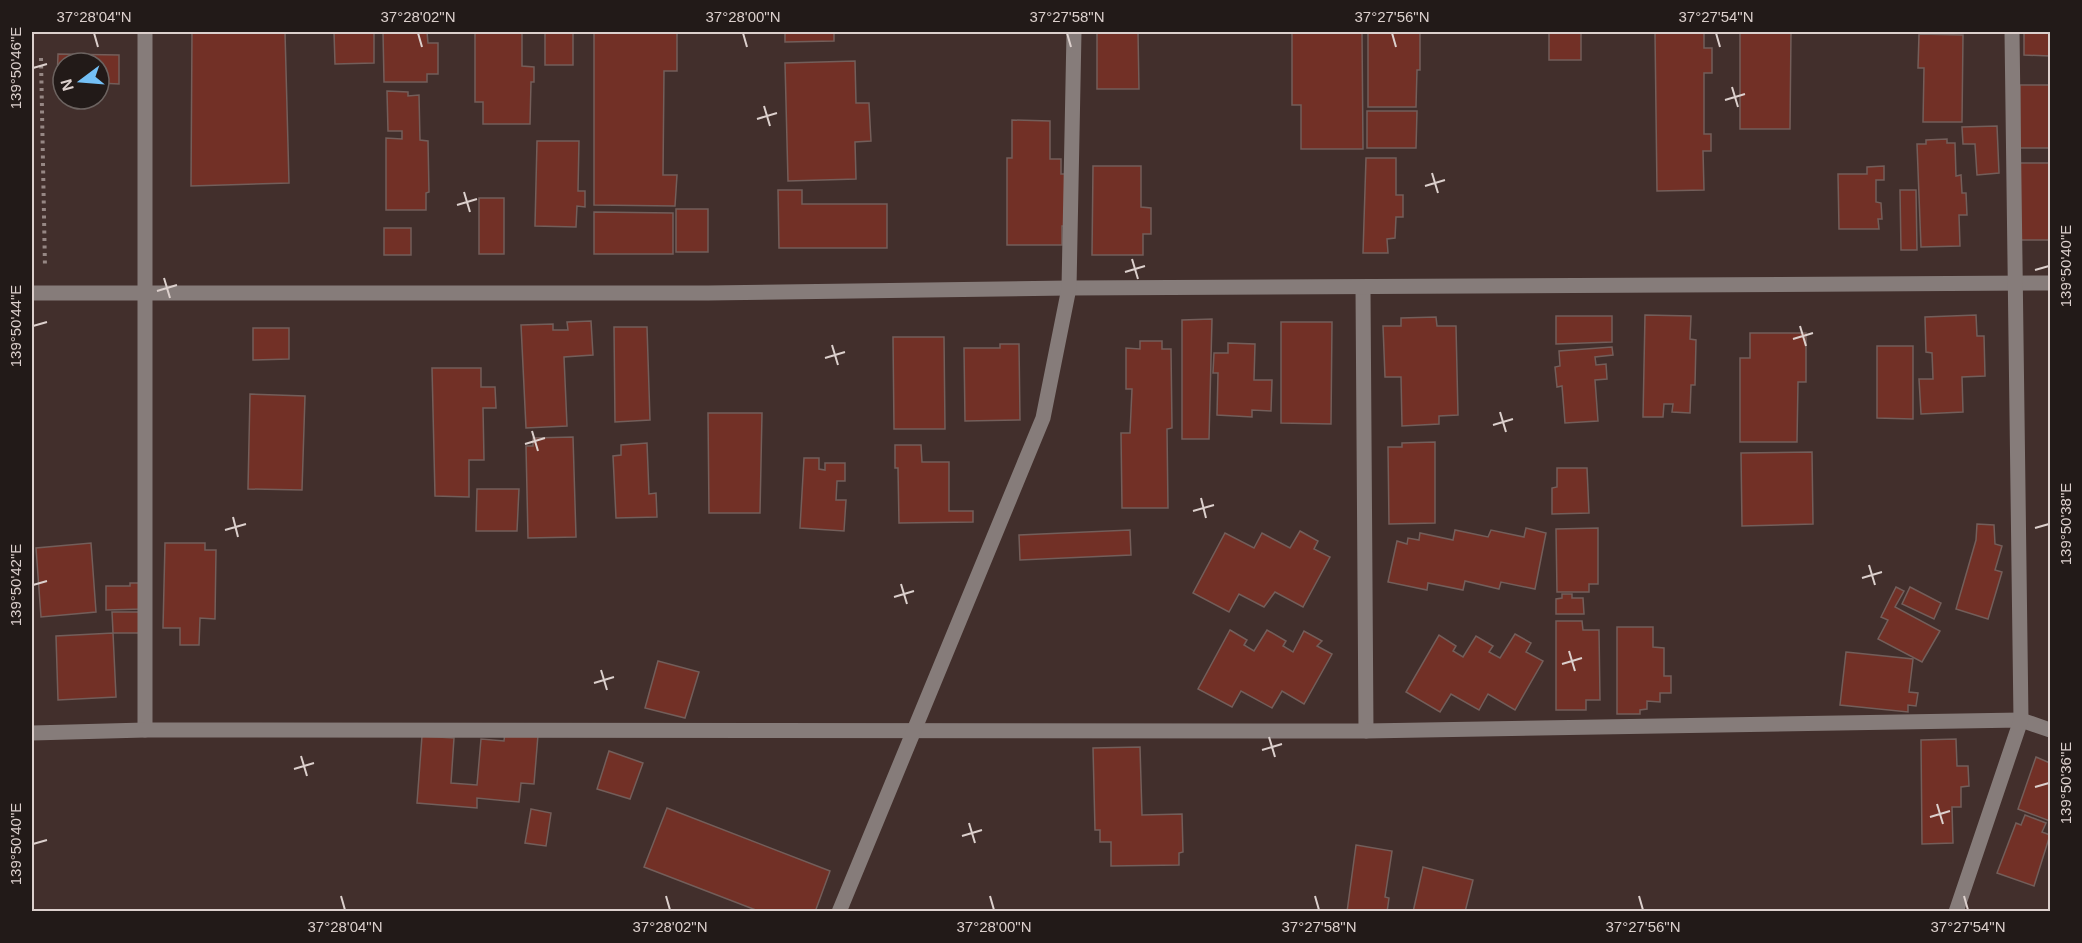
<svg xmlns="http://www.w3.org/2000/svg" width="2082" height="943" font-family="Helvetica,sans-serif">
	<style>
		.building { fill: #723026; stroke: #735e5a; stroke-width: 1.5 }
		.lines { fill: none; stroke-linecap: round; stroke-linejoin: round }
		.path { stroke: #968784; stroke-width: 4; stroke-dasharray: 3 4.5; stroke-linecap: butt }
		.minor { stroke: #867c7a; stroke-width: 15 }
		.ticks { fill: none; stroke: #dcd0cd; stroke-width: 2 }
		.neatline { fill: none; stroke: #dcd0cd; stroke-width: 2 }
		.ticks-label { font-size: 15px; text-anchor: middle; fill: #dcd0cd }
	</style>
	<rect width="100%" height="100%" fill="#422f2c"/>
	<g class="building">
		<path d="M 192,32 L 285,32 L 289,183 L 191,186 Z"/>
		<path d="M 334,32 L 374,32 L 374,63 L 335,64 Z"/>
		<path d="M 383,32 L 427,32 L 428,43 L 438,43 L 438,74 L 427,74 L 427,82 L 384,82 Z"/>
		<path d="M 475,32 L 522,33 L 522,66 L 534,67 L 534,82 L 531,82 L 530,124 L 483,124 L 483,102 L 475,102 Z"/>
		<rect x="545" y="32" width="28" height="33"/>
		<path d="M 594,32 L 677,32 L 677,71 L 664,71 L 663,175 L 677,175 L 675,206 L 594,205 Z"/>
		<path d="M 785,32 L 834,32 L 834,41 L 785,42 Z"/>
		<path d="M 1097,32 L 1138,32 L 1139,89 L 1097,89 Z"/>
		<path d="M 1292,32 L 1362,32 L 1363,149 L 1301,149 L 1301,105 L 1292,105 Z"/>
		<path d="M 1368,32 L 1420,32 L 1420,70 L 1417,70 L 1416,107 L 1368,107 Z"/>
		<rect x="1549" y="32" width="32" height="28"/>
		<path d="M 1655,32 L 1704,32 L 1704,48 L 1712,48 L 1712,73 L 1704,73 L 1704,134 L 1711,134 L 1711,151 L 1703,151 L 1704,190 L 1657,191 Z"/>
		<path d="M 1740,32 L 1791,32 L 1790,129 L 1740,129 Z"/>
		<path d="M 2024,32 L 2050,32 L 2050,56 L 2024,55 Z"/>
		<path d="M 1919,34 L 1963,35 L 1962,122 L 1923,122 L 1924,68 L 1918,68 Z"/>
		<path d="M 58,54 L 119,55 L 119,84 L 99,83 L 99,63 L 63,63 L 63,83 L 57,82 Z"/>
		<path d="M 855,61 L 856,103 L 869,103 L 871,141 L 855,142 L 856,179 L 788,181 L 785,63 Z"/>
		<rect x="2020" y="85" width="30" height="63"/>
		<path d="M 387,91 L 408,92 L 408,96 L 419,95 L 420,140 L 428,141 L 429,192 L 426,193 L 426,210 L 386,210 L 386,138 L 402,139 L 402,131 L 388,131 Z"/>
		<path d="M 1367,111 L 1417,111 L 1416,148 L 1367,148 Z"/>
		<path d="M 1012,120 L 1050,121 L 1050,159 L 1061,159 L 1061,174 L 1065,174 L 1065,226 L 1062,226 L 1062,245 L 1007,245 L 1007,158 L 1012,158 Z"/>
		<path d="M 1997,126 L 1999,173 L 1977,175 L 1975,144 L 1963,144 L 1962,127 Z"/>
		<path d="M 1947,139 L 1947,143 L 1955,143 L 1956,176 L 1961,175 L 1962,193 L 1966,193 L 1967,215 L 1959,215 L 1960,246 L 1921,247 L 1917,144 L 1926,144 L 1926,140 Z"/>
		<path d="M 537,141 L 579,141 L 578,191 L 585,191 L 585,207 L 577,206 L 576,227 L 535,226 Z"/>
		<path d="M 1366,158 L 1396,158 L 1396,195 L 1403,195 L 1403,217 L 1396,217 L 1395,238 L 1387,239 L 1388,253 L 1363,253 Z"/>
		<rect x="2017" y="163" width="33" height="77"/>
		<path d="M 1093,166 L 1141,166 L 1141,207 L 1151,208 L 1151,234 L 1143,234 L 1143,255 L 1092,255 Z"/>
		<path d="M 1884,166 L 1884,180 L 1876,180 L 1876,202 L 1881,203 L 1882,219 L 1878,219 L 1879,229 L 1839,229 L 1838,174 L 1867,174 L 1867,167 Z"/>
		<path d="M 778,190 L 802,190 L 802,204 L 887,204 L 887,248 L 779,248 Z"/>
		<path d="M 1900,190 L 1916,190 L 1917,250 L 1901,250 Z"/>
		<rect x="479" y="198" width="25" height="56"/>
		<rect x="676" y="209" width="32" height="43"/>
		<path d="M 594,212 L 673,213 L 673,254 L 594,254 Z"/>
		<rect x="384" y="228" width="27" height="27"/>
		<path d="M 1645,315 L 1691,316 L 1690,339 L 1696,340 L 1695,385 L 1691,385 L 1690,413 L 1672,412 L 1673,404 L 1664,404 L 1663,417 L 1643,417 Z"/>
		<path d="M 1976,315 L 1977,336 L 1984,336 L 1985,376 L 1962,377 L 1963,412 L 1921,414 L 1919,379 L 1933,379 L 1932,353 L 1926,352 L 1925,317 Z"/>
		<path d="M 1556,316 L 1612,316 L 1612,342 L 1556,344 Z"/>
		<path d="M 1436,317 L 1437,326 L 1456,326 L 1458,415 L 1439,416 L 1439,424 L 1402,426 L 1401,377 L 1385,377 L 1383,326 L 1401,326 L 1401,318 Z"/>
		<path d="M 1212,319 L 1209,439 L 1182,439 L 1182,320 Z"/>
		<path d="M 591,321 L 593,355 L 564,357 L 567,426 L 526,428 L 521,325 L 553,324 L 553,330 L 568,330 L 567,322 Z"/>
		<path d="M 1281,322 L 1332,322 L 1331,424 L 1281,423 Z"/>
		<path d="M 614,327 L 647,327 L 650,420 L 615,422 Z"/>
		<path d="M 253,328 L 289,328 L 289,359 L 253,360 Z"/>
		<path d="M 1750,333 L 1806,333 L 1806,382 L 1798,382 L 1797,442 L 1740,442 L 1740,358 L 1750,358 Z"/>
		<path d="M 893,337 L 944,337 L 945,429 L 894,429 Z"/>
		<path d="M 1140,341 L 1162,341 L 1162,349 L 1171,349 L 1172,428 L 1167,429 L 1168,508 L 1122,508 L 1121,433 L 1130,433 L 1132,389 L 1126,389 L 1126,348 L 1140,349 Z"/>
		<path d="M 1228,343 L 1255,344 L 1254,380 L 1272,380 L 1271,411 L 1252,410 L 1252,417 L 1217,415 L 1218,373 L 1213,373 L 1214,353 L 1228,353 Z"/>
		<path d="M 1000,344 L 1019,344 L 1020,420 L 965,421 L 964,348 L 1000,348 Z"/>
		<path d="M 1877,346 L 1913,346 L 1913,419 L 1877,418 Z"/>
		<path d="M 1612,347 L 1613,355 L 1595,357 L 1596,365 L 1606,364 L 1607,379 L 1595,380 L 1598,421 L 1565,423 L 1562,386 L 1557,387 L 1555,367 L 1560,366 L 1559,351 Z"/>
		<path d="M 432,368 L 481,368 L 481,387 L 495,387 L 496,408 L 483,408 L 484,460 L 469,460 L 469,497 L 435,496 Z"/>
		<path d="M 250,394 L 305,396 L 302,490 L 248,489 Z"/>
		<path d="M 708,413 L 762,413 L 760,513 L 709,513 Z"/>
		<path d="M 573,437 L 576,537 L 528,538 L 526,446 L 533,446 L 533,438 Z"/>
		<path d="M 1435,442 L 1435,523 L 1389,524 L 1388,447 L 1402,447 L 1402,443 Z"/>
		<path d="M 647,443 L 649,494 L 656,493 L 657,517 L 616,518 L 613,456 L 621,455 L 621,445 Z"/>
		<path d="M 895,445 L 921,445 L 922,462 L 949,462 L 949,511 L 973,511 L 973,522 L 899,523 L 898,468 L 895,468 Z"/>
		<path d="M 1812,452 L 1813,524 L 1742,526 L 1741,453 Z"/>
		<path d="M 804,458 L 819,458 L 819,469 L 825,470 L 825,463 L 845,463 L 845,481 L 837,481 L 836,500 L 846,500 L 844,531 L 800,528 Z"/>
		<path d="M 1557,468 L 1587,468 L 1589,513 L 1552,514 L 1552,488 L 1557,487 Z"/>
		<path d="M 477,489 L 519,489 L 517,531 L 476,531 Z"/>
		<path d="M 1977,524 L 1994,525 L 1995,544 L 2002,546 L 1995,570 L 2002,572 L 1988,619 L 1956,609 L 1976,540 Z"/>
		<path d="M 1526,528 L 1546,533 L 1535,589 L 1501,582 L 1499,589 L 1465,581 L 1463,590 L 1428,583 L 1427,590 L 1388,582 L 1397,541 L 1407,544 L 1408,538 L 1419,540 L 1420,533 L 1453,540 L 1455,530 L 1488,537 L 1491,530 L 1524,537 Z"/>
		<path d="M 1598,528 L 1598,584 L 1589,584 L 1589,592 L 1557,592 L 1556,529 Z"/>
		<path d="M 1130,530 L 1131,555 L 1020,560 L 1019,535 Z"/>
		<path d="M 1300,531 L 1318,541 L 1314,549 L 1330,557 L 1303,607 L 1275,592 L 1264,607 L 1239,594 L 1229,612 L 1193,593 L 1225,533 L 1254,548 L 1262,533 L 1290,548 Z"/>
		<path d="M 91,543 L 96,612 L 41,617 L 36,548 Z"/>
		<path d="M 165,543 L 205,543 L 205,550 L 216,550 L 215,619 L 200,618 L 199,645 L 180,645 L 180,628 L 163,628 Z"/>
		<path d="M 130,583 L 141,583 L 142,609 L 106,610 L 106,586 L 130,586 Z"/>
		<path d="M 1896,587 L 1904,591 L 1895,607 L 1940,631 L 1922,662 L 1878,639 L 1888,620 L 1881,617 Z"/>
		<path d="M 1910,587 L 1941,603 L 1934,619 L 1902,604 Z"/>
		<path d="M 1562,594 L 1572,594 L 1572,598 L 1583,598 L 1584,614 L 1556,614 L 1556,599 L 1562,598 Z"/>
		<path d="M 112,612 L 140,612 L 141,633 L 113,633 Z"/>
		<path d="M 1556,621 L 1582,621 L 1583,630 L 1599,630 L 1600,700 L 1586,700 L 1586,710 L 1556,710 Z"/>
		<path d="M 1617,627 L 1653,627 L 1653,647 L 1664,648 L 1664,676 L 1671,676 L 1671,693 L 1660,693 L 1660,702 L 1647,701 L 1647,709 L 1640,710 L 1640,714 L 1617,714 Z"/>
		<path d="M 1230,630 L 1247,640 L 1244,645 L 1254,651 L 1267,630 L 1286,641 L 1283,646 L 1293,652 L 1304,631 L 1322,641 L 1317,646 L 1332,654 L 1304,704 L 1282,691 L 1272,708 L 1241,691 L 1232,707 L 1198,689 Z"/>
		<path d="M 113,633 L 116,697 L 58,700 L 56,636 Z"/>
		<path d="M 1515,634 L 1531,643 L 1526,652 L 1543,661 L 1515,710 L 1488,694 L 1479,710 L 1451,694 L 1440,712 L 1406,692 L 1439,635 L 1456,646 L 1453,651 L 1463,657 L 1476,636 L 1493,646 L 1489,652 L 1500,658 Z"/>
		<path d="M 1846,652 L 1913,659 L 1909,692 L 1918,693 L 1916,706 L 1908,705 L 1908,712 L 1840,705 Z"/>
		<path d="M 658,661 L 699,672 L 685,718 L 645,708 Z"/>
		<path d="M 505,732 L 538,735 L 534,784 L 521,783 L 519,802 L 477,798 L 477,808 L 417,803 L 422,736 L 454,738 L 451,783 L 477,785 L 481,739 L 504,741 Z"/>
		<path d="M 1956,739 L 1957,766 L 1968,766 L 1969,786 L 1961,787 L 1961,807 L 1952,807 L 1953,843 L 1922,844 L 1921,740 Z"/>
		<path d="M 1140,747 L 1142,815 L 1182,814 L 1183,852 L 1179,853 L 1179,865 L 1111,866 L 1111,842 L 1100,842 L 1100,830 L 1095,830 L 1093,748 Z"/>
		<path d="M 609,751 L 643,763 L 630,799 L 597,789 Z"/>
		<path d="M 2036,757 L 2050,763 L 2050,821 L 2018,809 Z"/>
		<path d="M 667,808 L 830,871 L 815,912 L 761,912 L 644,867 Z"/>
		<path d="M 531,809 L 551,813 L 546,846 L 525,843 Z"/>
		<path d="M 2025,815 L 2046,823 L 2042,832 L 2050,835 L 2034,886 L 1997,873 L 2016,823 L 2021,825 Z"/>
		<path d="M 1356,845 L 1392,851 L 1385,897 L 1389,898 L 1387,912 L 1347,912 Z"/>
		<path d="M 1423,867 L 1473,880 L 1465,912 L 1413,912 Z"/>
	</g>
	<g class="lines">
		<path class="path" d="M 41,58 L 45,268"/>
		<g class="minor">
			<path d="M 145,32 L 145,730"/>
			<path d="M 1363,288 L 1366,731"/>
			<path d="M 32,293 L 708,293 L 1069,288 L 2050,283"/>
			<path d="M 32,733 L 145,730 L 1366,731 L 2021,720 L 2050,730"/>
			<path d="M 839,912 L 1043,418 L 1069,288 L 1074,32"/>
			<path d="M 1956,912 L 2021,720 L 2012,32"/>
		</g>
	</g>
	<path class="ticks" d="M 94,33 L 98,47M 418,33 L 422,47M 743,33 L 747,47M 1067,33 L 1071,47M 1392,33 L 1396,47M 1716,33 L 1720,47M 33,68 L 47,64M 1732,87 L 1738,107M 1725,100 L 1745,94M 764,106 L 770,126M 757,119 L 777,113M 1432,173 L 1438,193M 1425,186 L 1445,180M 464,192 L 470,212M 457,205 L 477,199M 1132,259 L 1138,279M 2035,270 L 2049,266M 1125,272 L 1145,266M 164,278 L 170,298M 157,291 L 177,285M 33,326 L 47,322M 1800,326 L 1806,346M 1793,339 L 1813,333M 832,345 L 838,365M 825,358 L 845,352M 1500,412 L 1506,432M 1493,425 L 1513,419M 532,431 L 538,451M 525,444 L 545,438M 1201,498 L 1206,518M 1193,511 L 1214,505M 233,517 L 238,537M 2035,528 L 2049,524M 225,530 L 246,524M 1869,565 L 1875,585M 1862,578 L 1882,572M 901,584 L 907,604M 33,585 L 47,581M 894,597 L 914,591M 1569,651 L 1575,671M 1562,664 L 1582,658M 601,670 L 607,690M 594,683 L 614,677M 1269,737 L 1275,757M 1262,750 L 1282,744M 301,756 L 307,776M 294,769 L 314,763M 2035,787 L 2049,783M 1937,804 L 1943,824M 1930,817 L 1950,811M 969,823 L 975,843M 962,836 L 982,830M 33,844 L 47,840M 341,896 L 345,910M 666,896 L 670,910M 990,896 L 994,910M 1315,896 L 1319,910M 1639,896 L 1643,910M 1964,896 L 1968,910"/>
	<rect width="2082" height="943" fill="none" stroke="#221a18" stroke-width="66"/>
	<g transform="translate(81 81) rotate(254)"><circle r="28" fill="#221a18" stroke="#6c6360" stroke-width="1.5"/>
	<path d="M0-4.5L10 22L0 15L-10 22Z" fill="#74c0f6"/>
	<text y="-9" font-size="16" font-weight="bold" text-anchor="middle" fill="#dcd0cd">N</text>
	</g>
	<rect x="33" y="33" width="2016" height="877" class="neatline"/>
	<g class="ticks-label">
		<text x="94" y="22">37°28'04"N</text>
		<text x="418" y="22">37°28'02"N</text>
		<text x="743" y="22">37°28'00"N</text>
		<text x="1067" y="22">37°27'58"N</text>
		<text x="1392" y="22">37°27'56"N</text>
		<text x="1716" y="22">37°27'54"N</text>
		<text transform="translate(16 68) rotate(-90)" y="5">139°50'46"E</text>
		<text transform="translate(2066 266) rotate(-90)" y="5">139°50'40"E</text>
		<text transform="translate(16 326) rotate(-90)" y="5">139°50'44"E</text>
		<text transform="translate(2066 524) rotate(-90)" y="5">139°50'38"E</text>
		<text transform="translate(16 585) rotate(-90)" y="5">139°50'42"E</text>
		<text transform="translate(2066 783) rotate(-90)" y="5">139°50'36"E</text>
		<text transform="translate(16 844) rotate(-90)" y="5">139°50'40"E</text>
		<text x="345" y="932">37°28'04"N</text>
		<text x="670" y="932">37°28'02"N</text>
		<text x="994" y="932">37°28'00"N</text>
		<text x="1319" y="932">37°27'58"N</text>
		<text x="1643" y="932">37°27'56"N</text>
		<text x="1968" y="932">37°27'54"N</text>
	</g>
</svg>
